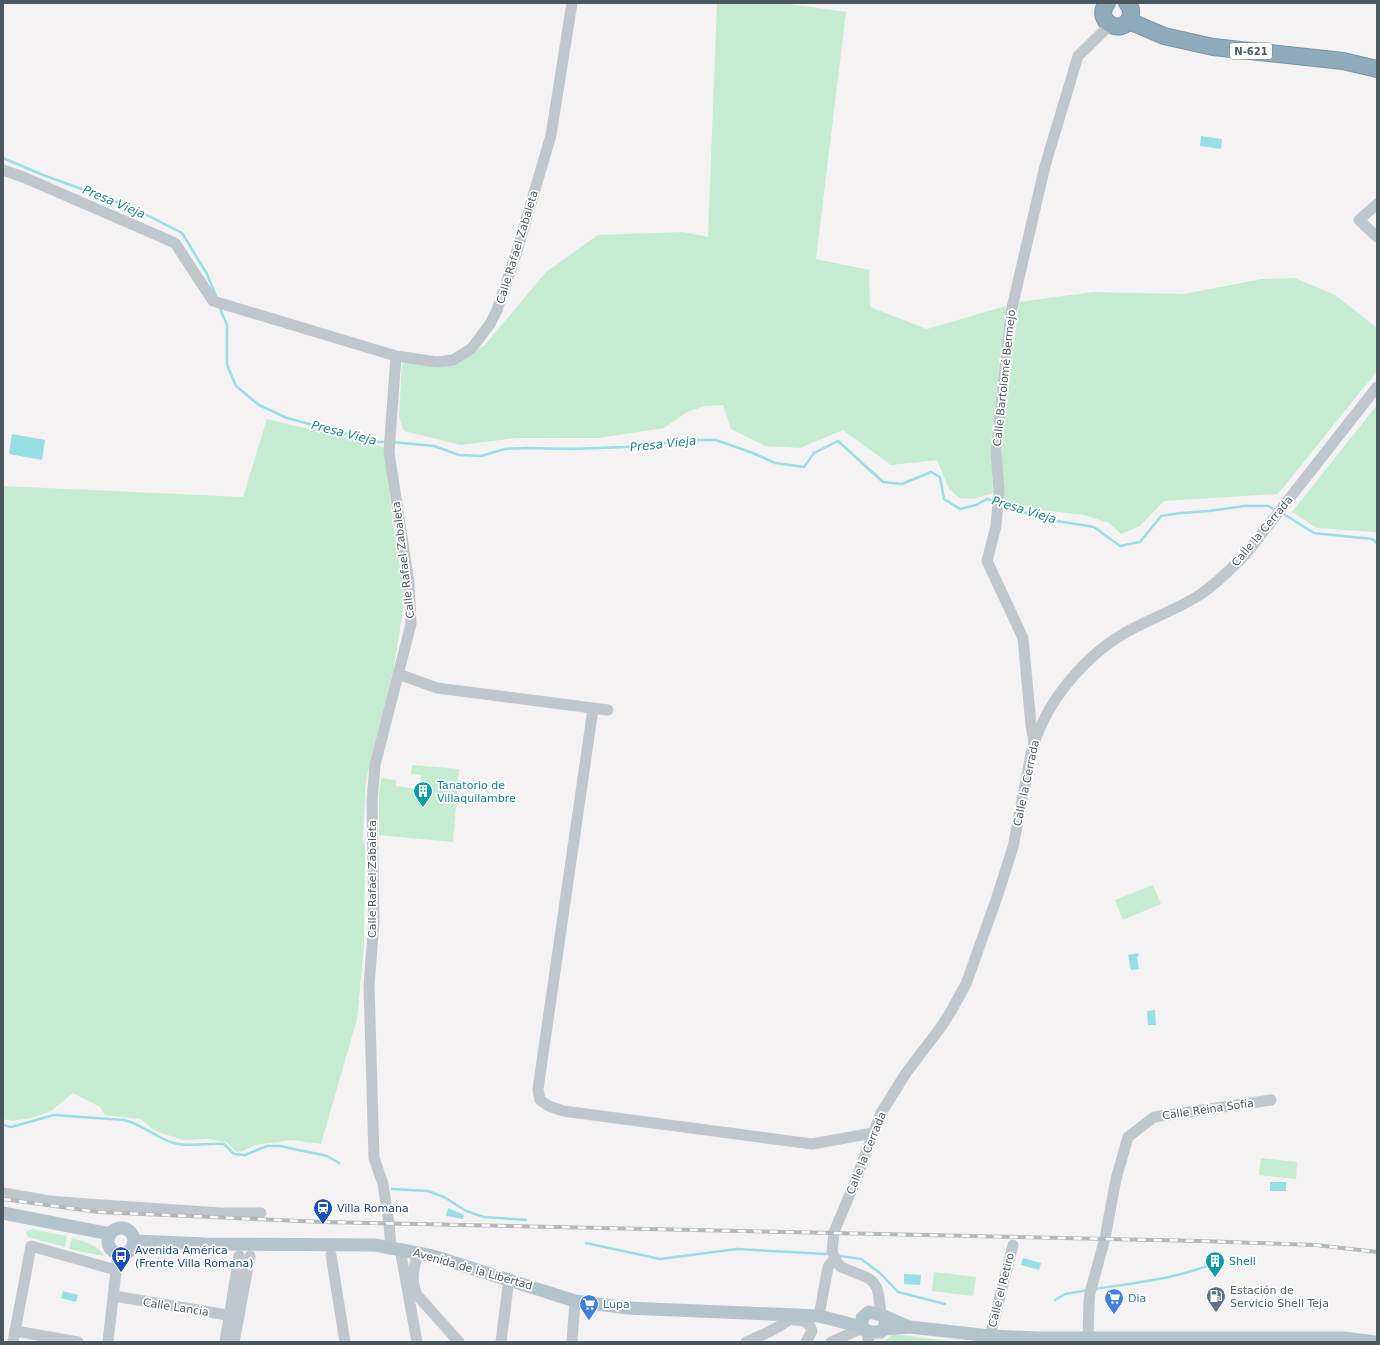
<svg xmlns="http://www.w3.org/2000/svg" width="1380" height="1345" font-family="'DejaVu Sans',sans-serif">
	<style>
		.green { fill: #c5ecd0 }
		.water { fill: #97dee5 }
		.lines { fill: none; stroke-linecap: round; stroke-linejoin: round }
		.stream { stroke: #97dee5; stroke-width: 2.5 }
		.highway-casing { stroke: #7995a7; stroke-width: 18 }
		.minor { stroke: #bfc7cd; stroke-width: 11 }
		.major { stroke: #b4c4cd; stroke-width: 13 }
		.highway { stroke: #8eaabb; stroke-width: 16 }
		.rail-casing { stroke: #b4b8bb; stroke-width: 4 }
		.rail { stroke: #fff; stroke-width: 2.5; stroke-dasharray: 8; stroke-linecap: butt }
		.labels { text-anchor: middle; stroke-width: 3.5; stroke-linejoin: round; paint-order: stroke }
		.shield { fill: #fff; stroke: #81898e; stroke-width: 1 }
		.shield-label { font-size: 10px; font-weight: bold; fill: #4b575e }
		.street-label { font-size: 11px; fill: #4b575e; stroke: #fff }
		.culture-label { font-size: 11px; fill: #0d838f; stroke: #fff; text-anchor: start }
		.transit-label { font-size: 11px; fill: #164399; stroke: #fff; text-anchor: start }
		.service-label { font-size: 11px; fill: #4e5e75; stroke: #fff; text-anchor: start }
		.shop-label { font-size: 11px; fill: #366cbe; stroke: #fff; text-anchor: start }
		.water-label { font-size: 12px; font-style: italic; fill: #19828c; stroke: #fff }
	</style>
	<rect width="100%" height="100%" fill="#f4f2f2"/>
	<g class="green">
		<path d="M 717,3 L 782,3 L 846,12 L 816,259 L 869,270 L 870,307 L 927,329 L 1006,306 L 991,443 L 993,493 L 973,499 L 959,498 L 949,489 L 937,460 L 891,465 L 843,430 L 800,448 L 765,446 L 731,429 L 723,405 L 705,406 L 687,412 L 664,428 L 599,438 L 515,438 L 461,445 L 404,431 L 399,417 L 402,363 L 447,366 L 485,345 L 546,272 L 598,235 L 683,232 L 708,237 Z"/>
		<path d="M 1295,278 L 1335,295 L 1377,328 L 1377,371 L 1278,494 L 1164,501 L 1140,526 L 1121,534 L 1109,523 L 1084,515 L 1042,510 L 1005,501 L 1001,468 L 1004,430 L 1019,302 L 1093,292 L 1184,294 L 1262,279 Z"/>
		<path d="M 1377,405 L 1377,533 L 1375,532 L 1317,528 L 1292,512 Z"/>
		<path d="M 267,419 L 384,447 L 393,523 L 405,597 L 394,667 L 366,780 L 363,836 L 365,847 L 364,946 L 357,1019 L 321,1144 L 292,1140 L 255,1145 L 243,1151 L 236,1152 L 226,1142 L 209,1139 L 182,1140 L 156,1131 L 140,1119 L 105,1115 L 100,1107 L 73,1093 L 51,1111 L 31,1118 L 12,1121 L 3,1119 L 3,486 L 243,497 Z"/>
		<path d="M 412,765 L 459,769 L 453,842 L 379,835 L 379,794 L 381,778 L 396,780 L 396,786 L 420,789 L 421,775 L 411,774 Z"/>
		<path d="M 1153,885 L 1161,904 L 1123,920 L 1115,900 Z"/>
		<path d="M 1261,1158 L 1297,1162 L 1296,1179 L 1259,1175 Z"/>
		<path d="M 32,1229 L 67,1236 L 65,1247 L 28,1237 L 26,1232 Z"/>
		<path d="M 72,1238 C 84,1242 98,1244 104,1256 L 69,1249 Z"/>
		<path d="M 934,1272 L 976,1277 L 973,1296 L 932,1291 Z"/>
		<path d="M 893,1334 L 957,1342 L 884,1342 Z"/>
	</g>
	<g class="water">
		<path d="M 1201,136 L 1222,139 L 1221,149 L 1200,146 Z"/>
		<path d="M 12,434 L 45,440 L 42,460 L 9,454 Z"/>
		<path d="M 1138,953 L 1139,956 L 1137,957 L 1139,969 L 1131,970 L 1128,955 Z"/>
		<path d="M 1155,1010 L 1156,1025 L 1148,1025 L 1147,1011 Z"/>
		<rect x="1270" y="1182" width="16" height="9"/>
		<path d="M 448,1208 L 464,1215 L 463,1219 L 446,1216 Z"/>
		<path d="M 1023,1258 L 1041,1263 L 1039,1270 L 1021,1265 Z"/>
		<path d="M 904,1274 L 921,1275 L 920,1285 L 904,1284 Z"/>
		<path d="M 63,1291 L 78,1295 L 76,1302 L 61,1298 Z"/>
	</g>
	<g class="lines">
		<g class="stream">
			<path d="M 3,158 L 43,175 L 131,207 L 182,233 L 207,274 L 216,296"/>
			<path d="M 219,306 L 227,325 L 227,365 L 236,386 L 259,405 L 287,418 L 376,442 L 387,442"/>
			<path d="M 392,442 L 434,446 L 459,455 L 481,456 L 505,449 L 528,448 L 570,449 L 625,447 L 654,445 L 681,440 L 716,440 L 753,453 L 775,463 L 804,467 L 814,453 L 838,441 L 883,482 L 902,484 L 931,472 L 940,477 L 944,499 L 960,509 L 976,505 L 987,499 L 995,502"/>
			<path d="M 1002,504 L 1019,511 L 1051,520 L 1094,527 L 1120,546 L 1140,542 L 1161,516 L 1181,513 L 1209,511 L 1244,506 L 1268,506 L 1276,510"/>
			<path d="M 1282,513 L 1314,533 L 1372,539 L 1377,543"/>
			<path d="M 3,1125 L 11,1127 L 54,1115 L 124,1120 C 142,1124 156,1138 174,1143 C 190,1148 208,1142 224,1144 L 234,1154 L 245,1155 L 267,1146 L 280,1146 L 327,1156 L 339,1163"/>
			<path d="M 392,1189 L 428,1191 L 444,1197 L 466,1211 L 484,1217 L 526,1220"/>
			<path d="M 586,1243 L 660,1259 L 737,1249 L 826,1254"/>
			<path d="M 841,1256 L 861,1259 L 880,1273 L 898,1292 L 945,1304"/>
			<path d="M 1095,1289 C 1134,1283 1181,1278 1217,1262"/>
			<path d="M 1055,1300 L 1065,1294 L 1088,1290"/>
		</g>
		<g class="highway-casing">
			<g id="highway">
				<path d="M 1107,3 C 1093,21 1122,37 1130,18 C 1132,12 1131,7 1127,3"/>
				<path d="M 1129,21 L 1164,36 L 1213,47 L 1343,61 L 1377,69"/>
			</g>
		</g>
		<g class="minor">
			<path d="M 3,170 L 23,177 L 175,243 L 213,301 L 396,356 L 437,362 L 453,360 L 471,349 L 490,324 L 497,310 L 517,251 L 551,135 L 572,3"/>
			<path d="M 1377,204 L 1359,220 L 1377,237"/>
			<path d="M 398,674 L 437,688 L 608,710"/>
			<path d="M 593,709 L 538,1089 L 540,1100 L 549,1106 L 563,1111 L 812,1144 L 873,1133"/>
			<path d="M 1034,743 L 1031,725 L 1023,638 L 987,561 L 996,526 L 999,491 L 996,451 L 1011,312 L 1045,166 L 1078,56 L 1110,25"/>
			<path d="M 3,1193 L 49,1201 L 88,1204 L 221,1213 L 261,1213"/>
			<path d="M 391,1248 L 389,1223 L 383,1184 L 374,1158 L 369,985 L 374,922 L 372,801 L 375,765 L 411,624 L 409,583 L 389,452 L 396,356"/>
			<path d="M 400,1249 L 417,1342"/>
			<path d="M 418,1252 C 414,1269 410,1278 417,1295 L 459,1342"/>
			<path d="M 331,1255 L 345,1342"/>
			<path d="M 114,1296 L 239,1317"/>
			<path d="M 881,1315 L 879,1297 L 877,1288 L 873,1282 L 868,1278 L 841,1267 L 836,1261 L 832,1251 L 834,1232 L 857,1177 L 881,1113 L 906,1073 L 941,1027 L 950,1013 L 966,984 L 996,900 L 1013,847 L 1031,754 C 1044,702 1087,652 1134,628 C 1156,616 1180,608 1201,594 C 1217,583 1231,569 1245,555 L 1377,387"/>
			<path d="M 819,1316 L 828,1267 L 835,1258"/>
			<path d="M 794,1320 C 803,1320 809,1321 812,1331 L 806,1342"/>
			<path d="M 15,1331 L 78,1342"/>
			<path d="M 866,1331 L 869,1342"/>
			<path d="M 990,1336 L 1013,1245"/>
			<path d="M 1088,1338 L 1089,1301 L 1090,1293 L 1105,1238 L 1116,1179 L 1128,1137 L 1154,1117 L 1271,1100"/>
			<path d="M 13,1342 L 31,1246 L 116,1270"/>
			<path d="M 108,1342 L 118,1254"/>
			<path d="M 225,1342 L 239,1256"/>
			<path d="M 234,1342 L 250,1256"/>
			<path d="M 501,1342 L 509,1279"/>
			<path d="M 572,1342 L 575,1301"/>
			<path d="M 746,1342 C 762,1335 783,1327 795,1314"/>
			<path d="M 831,1342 L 856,1331 L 864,1329"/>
		</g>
		<g class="major">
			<path d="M 3,1213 L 110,1234"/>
			<circle cx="121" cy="1241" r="13"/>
			<path d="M 134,1241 L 206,1244 L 375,1245 L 433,1256 L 575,1301 L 627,1308 L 819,1316 L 862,1327"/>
			<path d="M 884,1316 L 886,1325 L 881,1332 L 869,1332 L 862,1327 L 862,1318 L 869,1312 L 881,1315 L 907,1326"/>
			<path d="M 884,1329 L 910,1327 L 990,1336 L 1038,1338 L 1344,1338 L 1375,1342"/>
		</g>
		<use href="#highway" class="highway"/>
		<g class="rail-casing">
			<path id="rail" d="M 3,1199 L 98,1212 L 323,1222 L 1200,1241 L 1316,1245 L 1377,1252"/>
		</g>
		<use href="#rail" class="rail"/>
	</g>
	<defs>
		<g id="building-pin" transform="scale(1)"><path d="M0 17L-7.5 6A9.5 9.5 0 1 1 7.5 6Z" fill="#0f9aa8" stroke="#fff"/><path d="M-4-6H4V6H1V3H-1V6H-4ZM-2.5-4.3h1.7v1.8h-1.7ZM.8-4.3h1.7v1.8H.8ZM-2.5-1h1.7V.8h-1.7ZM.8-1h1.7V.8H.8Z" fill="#fff"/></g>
		<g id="station-pin" transform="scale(1)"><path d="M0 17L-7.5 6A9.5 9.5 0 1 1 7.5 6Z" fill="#1a4fb4" stroke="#fff"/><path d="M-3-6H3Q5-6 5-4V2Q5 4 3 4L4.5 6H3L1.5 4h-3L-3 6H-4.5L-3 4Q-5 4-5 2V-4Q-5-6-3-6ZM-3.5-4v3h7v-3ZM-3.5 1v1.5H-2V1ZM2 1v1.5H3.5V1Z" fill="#fff"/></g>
		<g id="bus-pin" transform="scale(1)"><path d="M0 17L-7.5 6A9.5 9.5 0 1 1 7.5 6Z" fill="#1a4fb4" stroke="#fff"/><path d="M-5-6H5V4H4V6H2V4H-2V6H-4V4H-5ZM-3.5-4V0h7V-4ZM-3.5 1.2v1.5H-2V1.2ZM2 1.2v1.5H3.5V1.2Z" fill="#fff"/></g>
		<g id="fuel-pin" transform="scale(1)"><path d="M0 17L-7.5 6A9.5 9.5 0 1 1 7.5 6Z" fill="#5c6f8a" stroke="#fff"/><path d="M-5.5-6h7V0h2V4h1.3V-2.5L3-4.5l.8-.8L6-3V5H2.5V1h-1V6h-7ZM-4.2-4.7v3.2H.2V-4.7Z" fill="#fff"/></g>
		<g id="supermarket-pin" transform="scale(1)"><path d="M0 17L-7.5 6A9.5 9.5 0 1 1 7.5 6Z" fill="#3f7fe0" stroke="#fff"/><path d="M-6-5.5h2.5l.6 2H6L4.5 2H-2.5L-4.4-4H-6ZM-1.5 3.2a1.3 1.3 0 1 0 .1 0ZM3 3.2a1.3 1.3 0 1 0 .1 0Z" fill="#fff"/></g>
	</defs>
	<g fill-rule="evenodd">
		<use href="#building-pin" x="423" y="791"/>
		<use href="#station-pin" x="323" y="1208"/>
		<use href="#bus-pin" x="121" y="1256"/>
		<use href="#building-pin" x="1215" y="1261"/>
		<use href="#fuel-pin" x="1216" y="1296"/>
		<use href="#supermarket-pin" x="1114" y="1298"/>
		<use href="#supermarket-pin" x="589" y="1304"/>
	</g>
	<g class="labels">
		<rect class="shield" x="1230" y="43" width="42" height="16" rx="3"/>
		<g class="shield-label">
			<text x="1251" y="55">N-621</text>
		</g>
		<g class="street-label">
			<text transform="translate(517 247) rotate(-73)" y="4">Calle Rafael Zabaleta</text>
			<text transform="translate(1004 378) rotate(-84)" y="4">Calle Bartolomé Bermejo</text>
			<text transform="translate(1262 531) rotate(-50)" y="4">Calle la Cerrada</text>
			<text transform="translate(403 560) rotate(-97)" y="4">Calle Rafael Zabaleta</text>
			<text transform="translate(1026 783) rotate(-78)" y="4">Calle la Cerrada</text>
			<text transform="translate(372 879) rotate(-90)" y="4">Calle Rafael Zabaleta</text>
			<text transform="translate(1208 1109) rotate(-8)" y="4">Calle Reina Sofía</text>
			<text transform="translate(866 1153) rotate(-68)" y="4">Calle la Cerrada</text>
			<text transform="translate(473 1269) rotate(16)" y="4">Avenida de la Libertad</text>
			<text transform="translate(1001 1290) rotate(-76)" y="4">Calle el Retiro</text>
			<text transform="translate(176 1307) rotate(9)" y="4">Calle Lancia</text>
		</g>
		<g class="culture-label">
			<text x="437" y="789">Tanatorio de<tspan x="437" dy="13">Villaquilambre</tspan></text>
			<text x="1229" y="1265">Shell</text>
		</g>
		<g class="transit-label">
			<text x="337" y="1212">Villa Romana</text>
			<text x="135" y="1254">Avenida América<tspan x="135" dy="13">(Frente Villa Romana)</tspan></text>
		</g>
		<g class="service-label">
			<text x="1230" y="1294">Estación de<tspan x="1230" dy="13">Servicio Shell Teja</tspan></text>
		</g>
		<g class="shop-label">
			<text x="1128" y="1302">Dia</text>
			<text x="603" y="1308">Lupa</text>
		</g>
		<g class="water-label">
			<text transform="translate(114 202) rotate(23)" y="4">Presa Vieja</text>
			<text transform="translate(344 433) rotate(14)" y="4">Presa Vieja</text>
			<text transform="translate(663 444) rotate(-6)" y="4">Presa Vieja</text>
			<text transform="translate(1024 510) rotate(17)" y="4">Presa Vieja</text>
		</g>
	</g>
	<rect width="1380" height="1345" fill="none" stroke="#4b575e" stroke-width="8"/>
</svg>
